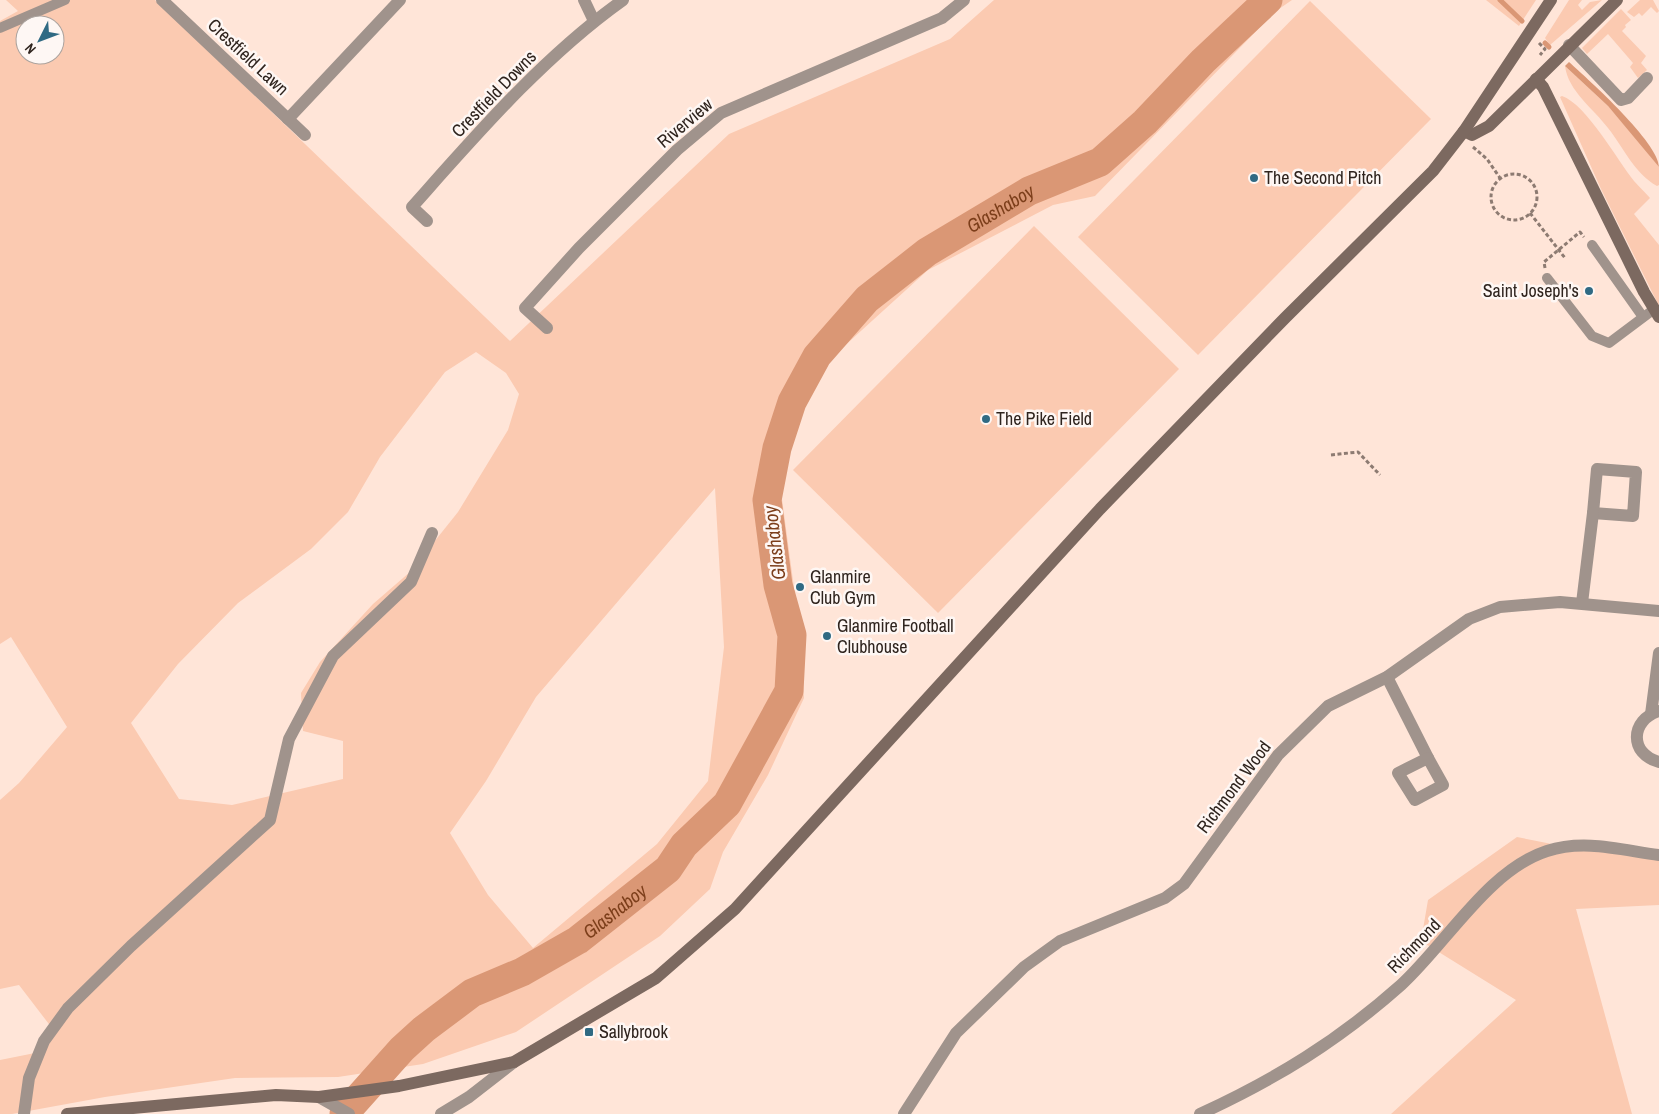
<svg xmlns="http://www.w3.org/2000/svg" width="1659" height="1114" font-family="'Archivo Narrow',sans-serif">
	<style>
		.green { fill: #fbcab1; fill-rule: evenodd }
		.water { fill: #da9775 }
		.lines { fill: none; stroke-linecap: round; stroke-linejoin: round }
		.stream { stroke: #da9775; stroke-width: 5 }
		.river { stroke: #da9775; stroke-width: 29 }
		.path { stroke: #8d7b72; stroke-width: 3; stroke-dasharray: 4 2.5; stroke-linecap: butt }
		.lane { stroke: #a0938c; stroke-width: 10 }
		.street { stroke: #a0938c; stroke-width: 12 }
		.secondary { stroke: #7c6960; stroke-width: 12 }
		.poi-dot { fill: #306a83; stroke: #fef7f4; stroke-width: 2 }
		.labels { text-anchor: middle; stroke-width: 5; stroke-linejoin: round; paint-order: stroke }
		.street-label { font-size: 18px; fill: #2f241e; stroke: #fef7f4 }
		.poi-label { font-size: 18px; fill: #2f241e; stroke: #fef7f4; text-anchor: start }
		.water-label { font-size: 19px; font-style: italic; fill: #7c3e1a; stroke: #fef7f4 }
	</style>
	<rect width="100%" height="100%" fill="#ffe5d8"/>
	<g class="green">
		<path d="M 6,0 L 155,0 L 510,341 L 729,134 L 950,39 L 994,0 L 1292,0 L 1276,11 L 1095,196 L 1053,205 L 928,270 L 818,370 L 793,425 L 779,477 L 800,632 L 804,698 L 768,775 L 723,852 L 710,889 L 660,936 L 516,1032 L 423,1064 L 338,1077 L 235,1078 L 105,1097 L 12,1114 L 0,1114 L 0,1060 L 35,1053 L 55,1032 L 19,985 L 0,989 L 0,800 L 19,783 L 67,727 L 11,637 L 0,644 L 0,21 L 18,11 ZM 25,25 L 55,25 L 55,55 L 25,55 ZM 476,352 L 506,373 L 519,394 L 508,430 L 458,512 L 410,572 L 373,604 L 320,662 L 301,693 L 303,731 L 343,741 L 343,779 L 232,805 L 179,799 L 131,723 L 178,664 L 238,603 L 311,549 L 348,512 L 380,457 L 445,372 ZM 715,488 L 724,647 L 708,781 L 657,844 L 533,948 L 488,895 L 450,833 L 486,781 L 536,697 Z"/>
		<path d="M 1486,0 L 1536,0 L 1519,26 Z"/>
		<path d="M 1569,0 L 1582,0 L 1578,5 L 1582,10 L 1590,2 L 1602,0 L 1550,45 L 1545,38 Z"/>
		<path d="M 1640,0 L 1653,0 L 1659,11 L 1657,13 L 1651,7 L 1642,16 L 1639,13 L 1634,17 L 1627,12 Z"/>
		<path d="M 1310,1 L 1431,119 L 1198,355 L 1078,237 Z"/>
		<path d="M 1621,9 L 1631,20 L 1625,25 L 1626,27 L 1622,31 L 1646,56 L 1641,63 L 1647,70 L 1638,78 L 1630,67 L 1633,63 L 1608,34 L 1587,54 L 1582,48 Z"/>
		<path d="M 1565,66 L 1608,106 L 1641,144 L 1659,167 L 1659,185 L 1657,186 C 1634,173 1624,148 1608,128 C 1594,109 1568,91 1565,66 Z"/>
		<path d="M 1562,96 C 1586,104 1618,161 1634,181 C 1639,187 1645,192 1650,198 L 1634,214 L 1659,245 L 1659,306 L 1601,189 L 1560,97 Z"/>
		<path d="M 1034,226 L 1179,369 L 938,613 L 793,470 Z"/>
		<path d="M 1517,837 L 1577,849 L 1659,858 L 1659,905 L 1576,909 L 1632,1114 L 1391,1114 L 1516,1000 L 1421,941 L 1428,900 Z"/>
	</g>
	<path class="water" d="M 1569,62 C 1589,80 1659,143 1659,167 L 1608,106 L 1565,66 Z"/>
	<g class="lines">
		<g class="stream">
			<path d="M 1500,0 L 1522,21"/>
			<path d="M 1545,43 L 1549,47"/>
		</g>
		<path class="river" id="s1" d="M 344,1114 L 402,1049 L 424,1029 L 472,993 L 522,972 L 578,940 L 668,869 L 684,845 L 727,804 L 789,691 L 792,635 L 778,585 L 767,500 L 777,448 L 792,402 L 817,356 L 867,299 L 927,252 L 1029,191 L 1100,162 L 1145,122 L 1203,61 L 1268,0"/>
		<g class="path">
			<path d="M 1539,43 L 1545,49 L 1540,55"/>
			<path d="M 1473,147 L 1487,159 L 1500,178"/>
			<circle cx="1514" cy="197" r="23"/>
			<path d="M 1530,213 L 1565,258"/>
			<path d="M 1545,268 L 1544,262 L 1580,232 L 1584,237"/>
			<path d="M 1331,455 L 1358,452 L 1380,475"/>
		</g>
		<g class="lane">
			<path d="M 0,28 L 65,0"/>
			<path d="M 1592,245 L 1643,317"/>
			<path d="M 1547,278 L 1592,336 L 1609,343 L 1653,310"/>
		</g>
		<g class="street">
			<path d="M 162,0 L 305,135"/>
			<path d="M 584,0 L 594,21"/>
			<path d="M 1569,45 L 1621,100 L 1628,98 L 1647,78"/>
			<path d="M 288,119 L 400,0"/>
			<path d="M 427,221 L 412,207 C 477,134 543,57 623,0"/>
			<path d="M 547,328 L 525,308 L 579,248 L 677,150 L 721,113 L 942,18 L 964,0"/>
			<path d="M 1597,469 L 1636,472 L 1633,516 L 1593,513 Z"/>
			<path d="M 1582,603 L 1593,513"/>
			<path d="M 1387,677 L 1428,758"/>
			<path d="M 1659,711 C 1630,720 1629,754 1659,762"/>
			<path d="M 1651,714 L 1659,653"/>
			<path d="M 1428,758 L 1443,785 L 1415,800 L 1398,773 Z"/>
			<path d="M 319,1097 L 349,1114"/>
			<path d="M 24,1114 L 29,1078 L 44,1041 L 68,1008 L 131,946 L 270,820 L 289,739 L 333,656 L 411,582 L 432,533"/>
			<path d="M 441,1114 L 469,1097 L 514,1062"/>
			<path d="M 904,1114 L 956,1033 L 1024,967 L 1060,941 L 1165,898 L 1184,884 L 1278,755 L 1328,706 L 1387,677 L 1469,619 L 1500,607 L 1560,602 L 1659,611"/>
			<path d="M 1200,1114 C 1276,1079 1338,1041 1401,985 C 1446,944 1488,870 1547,851 C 1584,839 1621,850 1659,855"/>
		</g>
		<g class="secondary">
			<path d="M 1536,79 L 1543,87 L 1644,292 L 1659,317"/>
			<path d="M 1464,131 L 1472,135 L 1489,126 L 1617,0"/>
			<path d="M 67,1114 L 276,1095 L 319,1097 L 399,1086 L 514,1062 L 656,978 L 735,909 L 1100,509 L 1285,318 L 1433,171 L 1464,131 L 1551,0"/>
		</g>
	</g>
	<g class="poi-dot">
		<circle cx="1254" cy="178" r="5"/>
		<circle cx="1589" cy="291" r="5"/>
		<circle cx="986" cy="419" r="5"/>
		<circle cx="800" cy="587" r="5"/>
		<circle cx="827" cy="636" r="5"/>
		<rect x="584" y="1027" width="10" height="10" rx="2.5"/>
	</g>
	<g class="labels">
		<g class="street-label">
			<text transform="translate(248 57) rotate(43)" y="6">Crestfield Lawn</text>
			<text transform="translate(494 94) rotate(-46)" y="6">Crestfield Downs</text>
			<text transform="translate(685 123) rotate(-40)" y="6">Riverview</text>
			<text transform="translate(1234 787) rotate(-53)" y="6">Richmond Wood</text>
			<text transform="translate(1414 946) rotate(-46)" y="6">Richmond</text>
		</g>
		<g class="poi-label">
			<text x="1264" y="184">The Second Pitch</text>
			<text x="1579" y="297" text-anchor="end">Saint Joseph's</text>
			<text x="996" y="425">The Pike Field</text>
			<text x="810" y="583">Glanmire<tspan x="810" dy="21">Club Gym</tspan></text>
			<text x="837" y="632">Glanmire Football<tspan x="837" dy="21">Clubhouse</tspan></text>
			<text x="599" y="1038">Sallybrook</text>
		</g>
		<g class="water-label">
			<text dy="7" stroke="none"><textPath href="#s1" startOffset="1212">Glashaboy</textPath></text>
			<text transform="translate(774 543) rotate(-97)" y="7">Glashaboy</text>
			<text dy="7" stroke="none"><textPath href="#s1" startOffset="342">Glashaboy</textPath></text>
		</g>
	</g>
	<g transform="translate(40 40) rotate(228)"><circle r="24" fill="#fef7f4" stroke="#aba39e"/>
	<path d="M0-4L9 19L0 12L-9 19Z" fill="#306a83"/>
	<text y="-8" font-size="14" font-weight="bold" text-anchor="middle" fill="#2f241e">N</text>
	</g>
</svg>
